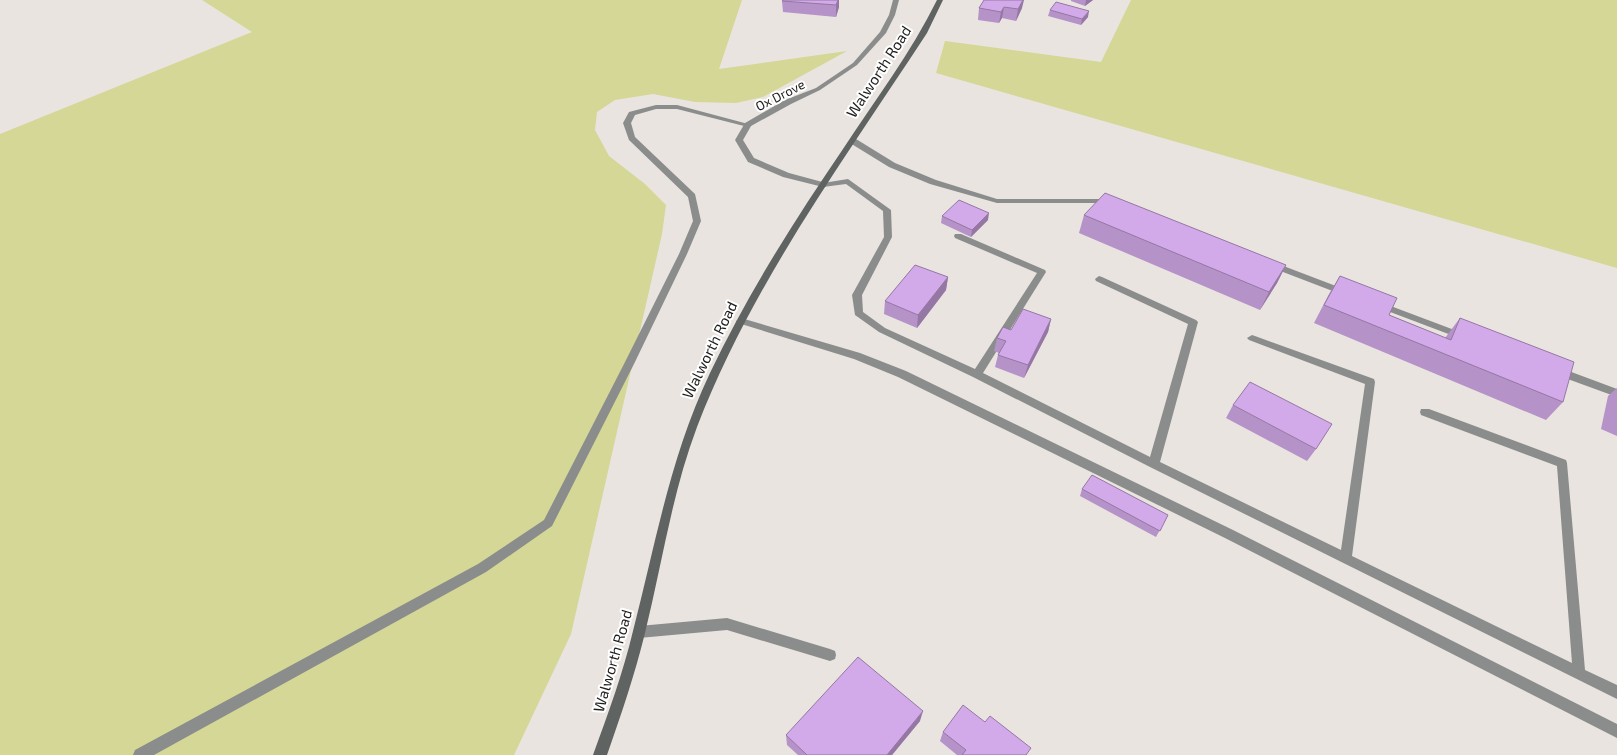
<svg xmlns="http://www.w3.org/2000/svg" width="1617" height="755" font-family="'Exo 2',sans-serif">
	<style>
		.green { fill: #d4d796 }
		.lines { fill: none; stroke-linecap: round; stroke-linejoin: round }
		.lane { fill: #8a8d8b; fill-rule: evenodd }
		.street { fill: #8a8d8b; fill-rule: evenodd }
		.secondary { fill: #5f6361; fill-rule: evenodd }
		.wall { fill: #b592c8 }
		.shaded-wall { fill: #9477a3 }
		.building { fill: #d3aae9; stroke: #9477a3 }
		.labels { text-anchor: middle; stroke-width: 4; stroke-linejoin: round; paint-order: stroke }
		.far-street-label { font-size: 13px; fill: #201e1c; stroke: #fff }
		.street-label { font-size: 15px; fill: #201e1c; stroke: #fff }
	</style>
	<rect width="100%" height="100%" fill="#e9e4e0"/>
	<g class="green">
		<path d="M 202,0 L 742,0 L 719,69 L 847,51 L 763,97 L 736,103 L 695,102 L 653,94 L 615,100 L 597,112 L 595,130 L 609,156 L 645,184 L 666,205 L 662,234 L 571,634 L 514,755 L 0,755 L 0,134 L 252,32 Z"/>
		<path d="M 1131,0 L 1617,0 L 1617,268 L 936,73 L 945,41 L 1101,62 Z"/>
	</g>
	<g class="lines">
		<g class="lane">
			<path d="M 656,105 L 677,105 L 752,125 L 748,127 L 677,109 L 656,109 L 635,115 L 631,123 L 635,137 L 695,194 L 701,221 L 687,254 L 634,364 L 552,526 L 486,572 L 154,755 L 133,755 L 135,750 L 478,564 L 544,520 L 624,364 L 679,254 L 693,221 L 688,197 L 629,140 L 623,123 L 629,112 Z"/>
			<path d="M 850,139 L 856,139 L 895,163 L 936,180 L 997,199 L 1099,199 L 1114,205 L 1110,208 L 1098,203 L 997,203 L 930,184 L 889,167 L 850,143 Z"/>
			<path d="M 848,179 L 891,210 L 892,237 L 862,295 L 863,312 L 885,328 L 975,369 L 1037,273 L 955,238 L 954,236 L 955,234 L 961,234 L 1045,270 L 1046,272 L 983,373 L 1150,457 L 1188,324 L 1096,281 L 1095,279 L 1099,276 L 1102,277 L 1196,320 L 1198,322 L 1160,462 L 1341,550 L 1365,384 L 1249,340 L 1247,338 L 1252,335 L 1255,336 L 1374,379 L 1375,382 L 1352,556 L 1572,663 L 1557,466 L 1421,415 L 1420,412 L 1421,409 L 1429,409 L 1566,460 L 1567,463 L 1585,670 L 1617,685 L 1617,699 L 1150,467 L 973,377 L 879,332 L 855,315 L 852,295 L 884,237 L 883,211 L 846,184 L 823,187 L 819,185 L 823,183 Z"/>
			<path d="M 1273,262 L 1349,291 L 1351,293 L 1349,295 L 1343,295 L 1270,267 L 1269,265 L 1270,263 Z"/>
			<path d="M 1380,302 L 1465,334 L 1467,336 L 1462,339 L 1459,338 L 1377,307 L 1375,305 L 1377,303 Z"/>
			<path d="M 741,318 L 860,353 L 906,371 L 1233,530 L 1617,724 L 1617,738 L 1225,538 L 898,377 L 854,359 L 738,323 L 736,321 Z"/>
			<path d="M 1558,367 L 1617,389 L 1617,397 L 1554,374 L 1553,371 L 1554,368 Z"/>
			<path d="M 727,618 L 830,649 L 835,651 L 836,655 L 835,659 L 830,661 L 727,630 L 639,638 L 635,636 L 633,632 L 635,628 L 639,626 Z"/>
		</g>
		<path class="street" d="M 893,0 L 899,0 L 895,15 L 886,33 L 857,65 L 820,90 L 791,104 L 751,126 L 743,140 L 754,158 L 789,173 L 826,183 L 826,187 L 823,187 L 783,177 L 748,162 L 735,140 L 745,123 L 785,100 L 816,88 L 853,63 L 880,32 L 889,15 Z"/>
		<path class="secondary" d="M 937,0 L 943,0 L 927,33 C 844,160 752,284 697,427 C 672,493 662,564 645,633 C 635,674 621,715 607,755 L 593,755 C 608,714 623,673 633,631 C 656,542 670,457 710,373 C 747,295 794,221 843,149 C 875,100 911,53 937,0 Z"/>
	</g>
	<g class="wall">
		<path d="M 839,0 L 839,7 L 836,17 L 783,12 L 782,1 Z"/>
		<path d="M 984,0 L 1022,8 L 1016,21 L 1002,18 L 999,23 L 978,20 L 979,8 Z"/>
		<path d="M 1071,0 L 1093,0 L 1085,6 L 1071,1 Z"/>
		<path d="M 1050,10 L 1088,17 L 1081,25 L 1048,16 Z"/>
		<path d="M 1084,215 L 1286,265 L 1277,283 L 1260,310 L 1079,233 Z"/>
		<path d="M 942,216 L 988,220 L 971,237 L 941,223 Z"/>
		<path d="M 1340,276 L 1389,315 L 1445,338 L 1460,318 L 1563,402 L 1546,420 L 1314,323 L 1329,294 Z"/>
		<path d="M 948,277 L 946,290 L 917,328 L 884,314 L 885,301 Z"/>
		<path d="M 1051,319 L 1048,332 L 1024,378 L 995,367 L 998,355 L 999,353 L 994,351 L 997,338 L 1011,330 Z"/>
		<path d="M 1617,388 L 1617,436 L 1601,429 L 1608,396 Z"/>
		<path d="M 1233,405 L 1316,449 L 1307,461 L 1226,418 Z"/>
		<path d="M 1082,489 L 1168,515 L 1156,537 L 1080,496 Z"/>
		<path d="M 920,721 L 892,755 L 798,755 L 787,745 L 786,735 Z"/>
		<path d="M 943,732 L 1027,755 L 957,755 L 940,741 Z"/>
	</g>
	<g class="shaded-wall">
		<path d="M 838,0 L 839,0 L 839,7 L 836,17 L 836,5 Z"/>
		<path d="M 1023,0 L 1024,0 L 1022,8 L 1016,21 L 1018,9 Z"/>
		<path d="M 1086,0 L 1093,0 L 1085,6 Z"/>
		<path d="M 1004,7 L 1002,18 L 999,23 L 1001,12 Z"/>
		<path d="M 1089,11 L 1088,17 L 1081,25 L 1082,19 Z"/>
		<path d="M 989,213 L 988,220 L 971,237 L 972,230 Z"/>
		<path d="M 1286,265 L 1277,283 L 1260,310 L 1269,292 Z"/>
		<path d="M 948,277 L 946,290 L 917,328 L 918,315 Z"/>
		<path d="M 1051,319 L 1048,332 L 1024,378 L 1028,365 Z"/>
		<path d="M 923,711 L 920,721 L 892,755 L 887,755 Z"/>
	</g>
	<g class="building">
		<path d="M 783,0 L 838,0 L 836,5 L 782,1 Z"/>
		<path d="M 984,0 L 1023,0 L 1018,9 L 1004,7 L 1001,12 L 979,8 Z"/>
		<path d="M 1056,2 L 1089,11 L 1082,19 L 1050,10 Z"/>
		<path d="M 1105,193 L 1286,265 L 1269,292 L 1084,215 Z"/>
		<path d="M 959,200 L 989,213 L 972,230 L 942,216 Z"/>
		<path d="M 915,265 L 948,277 L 918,315 L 885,301 Z"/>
		<path d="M 1340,276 L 1397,298 L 1389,315 L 1451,340 L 1460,318 L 1574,362 L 1563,402 L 1324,305 Z"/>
		<path d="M 1023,309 L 1051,319 L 1028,365 L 998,355 L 1006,341 L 997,338 L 1003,327 L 1011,330 Z"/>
		<path d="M 1250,382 L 1332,424 L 1316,449 L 1233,405 Z"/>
		<path d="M 1092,475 L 1168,515 L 1160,531 L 1082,489 Z"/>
		<path d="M 858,657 L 923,711 L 887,755 L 807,755 L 786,735 Z"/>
		<path d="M 963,705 L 985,722 L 990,716 L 1031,748 L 1026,755 L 962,755 L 966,750 L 943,732 Z"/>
	</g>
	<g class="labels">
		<g class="far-street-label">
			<text transform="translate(780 95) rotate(-27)" y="5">Ox Drove</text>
		</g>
		<g class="street-label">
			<text transform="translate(879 72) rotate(-57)" y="5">Walworth Road</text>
			<text transform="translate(710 350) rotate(-64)" y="5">Walworth Road</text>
			<text transform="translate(613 661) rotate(-74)" y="5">Walworth Road</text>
		</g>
	</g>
</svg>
